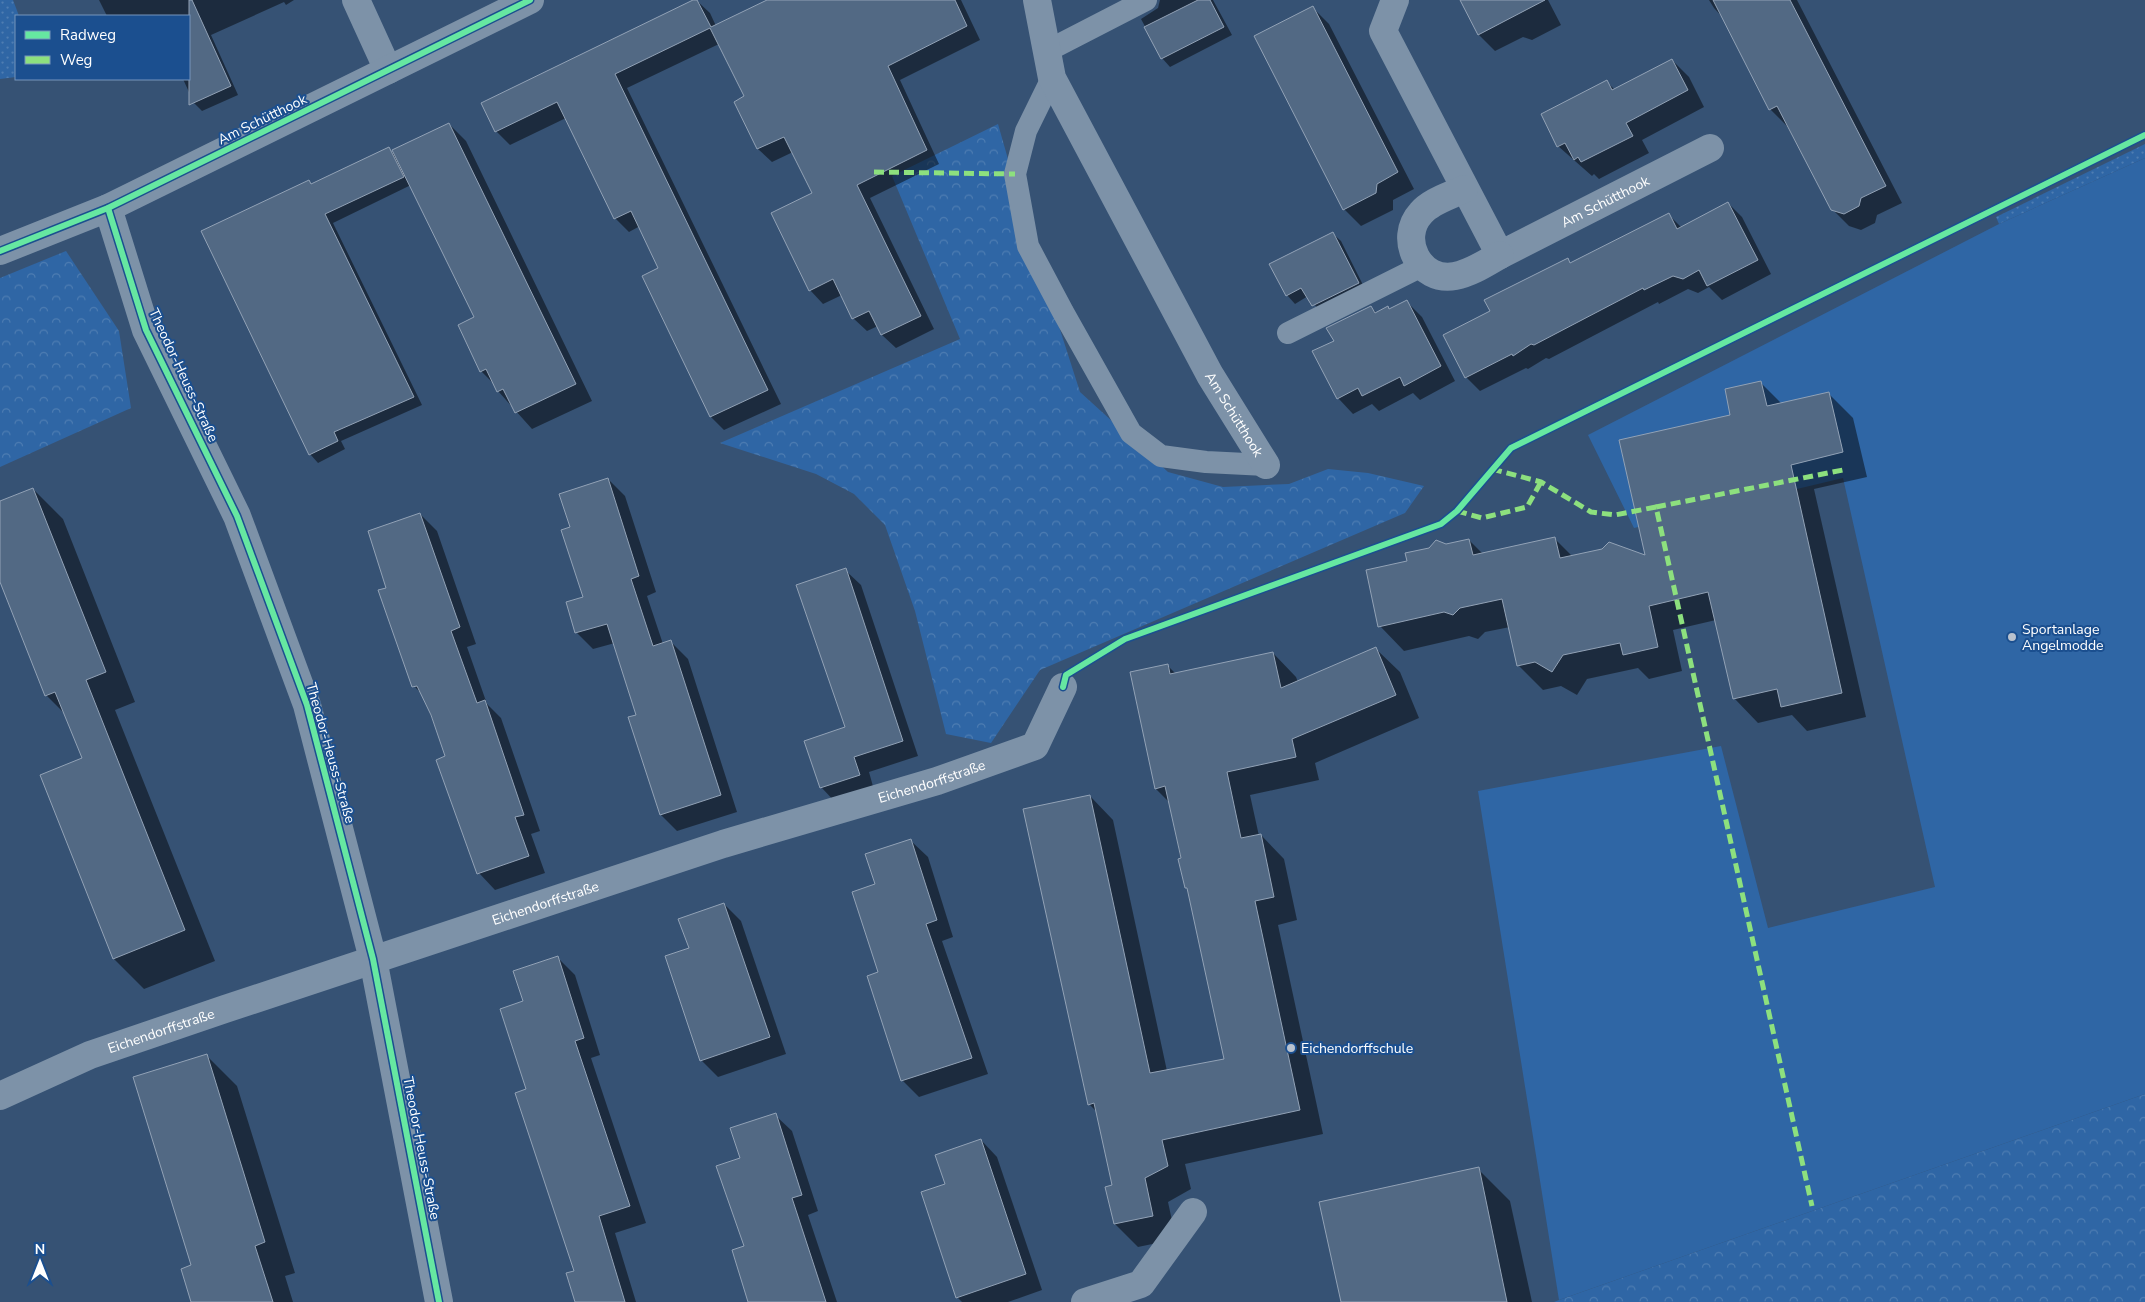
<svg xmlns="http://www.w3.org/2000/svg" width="2145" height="1302" font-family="'Nunito Sans',sans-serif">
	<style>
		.grass { fill: url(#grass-dots) }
		.forest { fill: url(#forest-crowns) }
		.garden { fill: #2f66a5 }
		.shadow { fill: #0007 }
		.building { fill: #526984; stroke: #92a2b6 }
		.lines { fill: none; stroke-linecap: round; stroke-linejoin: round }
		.lane { stroke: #7d92a8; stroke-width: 22 }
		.street { stroke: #7d92a8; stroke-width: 28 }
		.quiet { stroke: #8de07e; stroke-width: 5; stroke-dasharray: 10 5; stroke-linecap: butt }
		.cycleway-casing { stroke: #1b4f8f; stroke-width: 9 }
		.cycleway { stroke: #66e7a1; stroke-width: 6 }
		.poi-dot { fill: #b9c2ce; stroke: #1b4f8f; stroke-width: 2 }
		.labels { text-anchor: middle; stroke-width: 4; stroke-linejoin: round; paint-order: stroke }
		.street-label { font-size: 14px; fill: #fff; stroke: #1b4f8f }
		.poi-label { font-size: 14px; fill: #fff; stroke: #1b4f8f; text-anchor: start }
	</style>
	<defs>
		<pattern id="grass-dots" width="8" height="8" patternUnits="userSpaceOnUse" patternTransform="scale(1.25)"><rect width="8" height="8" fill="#2f66a5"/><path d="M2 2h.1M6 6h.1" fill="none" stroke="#4e7db2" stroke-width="1.8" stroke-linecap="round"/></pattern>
		<pattern id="forest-crowns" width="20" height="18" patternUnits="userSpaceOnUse" patternTransform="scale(1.25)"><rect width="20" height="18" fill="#2f66a5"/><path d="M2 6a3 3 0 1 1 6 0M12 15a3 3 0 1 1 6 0" fill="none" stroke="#4e7db2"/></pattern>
	</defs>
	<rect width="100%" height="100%" fill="#365274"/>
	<g class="grass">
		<path d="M 0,0 L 13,0 L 19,16 L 16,16 L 16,77 L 0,79 Z"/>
		<path d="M 2145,144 L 2145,158 L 1999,224 L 1996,217 Z"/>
	</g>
	<g class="forest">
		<path d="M 998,124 L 1029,233 L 1080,392 L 1168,472 L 1223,487 L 1289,484 L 1328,469 L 1368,473 L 1424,486 L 1405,513 L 1040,670 L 991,743 L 946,734 L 915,611 L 885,525 L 854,494 L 816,474 L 720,443 L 960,339 L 892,176 Z"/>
		<path d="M 66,251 L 119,331 L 131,408 L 0,467 L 0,278 Z"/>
		<path d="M 2145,1094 L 2145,1302 L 1554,1302 L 1559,1300 Z"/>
	</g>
	<path class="garden" d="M 2145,158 L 2145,1094 L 1559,1300 L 1478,791 L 1721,746 L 1768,928 L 1935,887 L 1843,478 L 1634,528 L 1588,435 L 1999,224 Z"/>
	<g class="shadow">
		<path d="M 99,0 L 294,0 L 286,5 L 284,2 L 211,35 L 238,95 L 202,111 L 194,103 L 183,79 L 189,79 L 189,16 L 107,16 Z"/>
		<path d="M 696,0 L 710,13 L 716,26 L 770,0 L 961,0 L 980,40 L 900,80 L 939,164 L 870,198 L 934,329 L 896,348 L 882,335 L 878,326 L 867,331 L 853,318 L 842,295 L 823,304 L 810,290 L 814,193 L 793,152 L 772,162 L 758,149 L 735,102 L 746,97 L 719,44 L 627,88 L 781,404 L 724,430 L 711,417 L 644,276 L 660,268 L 640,226 L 629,232 L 615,218 L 566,118 L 510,145 L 496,131 Z"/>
		<path d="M 1160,0 L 1213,0 L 1232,35 L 1170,67 L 1162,58 L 1141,19 L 1158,8 Z"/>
		<path d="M 1461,0 L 1548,0 L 1561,25 L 1532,40 L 1523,37 L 1495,51 L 1479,35 Z"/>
		<path d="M 1709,0 L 1797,0 L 1902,203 L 1877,215 L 1875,223 L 1861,230 L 1849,226 L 1832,209 L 1787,126 L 1770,109 L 1724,19 L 1714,8 Z"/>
		<path d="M 1312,7 L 1329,24 L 1414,189 L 1393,200 L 1393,210 L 1361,226 L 1344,209 L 1255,37 Z"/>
		<path d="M 1672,60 L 1689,77 L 1704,107 L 1642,140 L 1649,153 L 1599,179 L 1594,174 L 1592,176 L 1558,146 L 1607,82 L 1615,90 Z"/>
		<path d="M 449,124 L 466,141 L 592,401 L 532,429 L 498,391 L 494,384 L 481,371 L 476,317 L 411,185 L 333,223 L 422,405 L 341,441 L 345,449 L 318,463 L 310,454 L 308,181 L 312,185 L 389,149 L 396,156 Z"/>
		<path d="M 1728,203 L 1742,217 L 1771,274 L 1722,300 L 1709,287 L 1698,293 L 1688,289 L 1659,304 L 1658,302 L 1549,359 L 1546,358 L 1528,369 L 1526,368 L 1480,391 L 1466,377 L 1491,311 L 1567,259 L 1572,264 L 1668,214 L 1682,228 Z"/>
		<path d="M 1332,233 L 1341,241 L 1366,291 L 1322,314 L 1308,296 L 1295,304 L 1287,295 Z"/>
		<path d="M 1407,302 L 1422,317 L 1455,381 L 1420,400 L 1413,393 L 1379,411 L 1372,404 L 1353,414 L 1338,398 L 1336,341 L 1371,308 L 1377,313 L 1390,310 Z"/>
		<path d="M 1760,382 L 1782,404 L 1829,394 L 1853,418 L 1867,477 L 1814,489 L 1866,717 L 1807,731 L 1792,715 L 1758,723 L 1734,698 L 1716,620 L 1673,630 L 1682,671 L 1649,679 L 1638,668 L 1587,679 L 1577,695 L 1561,686 L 1543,690 L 1518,665 L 1510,627 L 1485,632 L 1478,639 L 1469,636 L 1404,651 L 1380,626 L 1409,562 L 1446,545 L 1469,540 L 1483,554 L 1554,538 L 1573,557 L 1647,557 L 1732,416 Z"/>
		<path d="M 608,479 L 625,496 L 656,592 L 647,596 L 663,644 L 671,642 L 688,659 L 737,812 L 677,831 L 661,815 L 638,715 L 615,643 L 593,649 L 576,632 L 585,598 L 571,528 Z"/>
		<path d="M 33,489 L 63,519 L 135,702 L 115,710 L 215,961 L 144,989 L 114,959 L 42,775 L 84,759 L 66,715 L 46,695 L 0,580 L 0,502 Z"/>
		<path d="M 420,514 L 437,531 L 476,644 L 467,647 L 487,704 L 501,718 L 540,831 L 531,834 L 545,873 L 495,890 L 479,873 L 447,757 L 423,695 L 414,686 L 388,588 Z"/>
		<path d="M 845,570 L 861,585 L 918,756 L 869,772 L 874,790 L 836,803 L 821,787 L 846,728 Z"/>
		<path d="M 1376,649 L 1400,672 L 1419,718 L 1315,763 L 1319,780 L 1250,795 L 1259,836 L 1261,835 L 1284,859 L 1297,920 L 1278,925 L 1323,1134 L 1185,1164 L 1191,1189 L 1168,1202 L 1176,1239 L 1138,1247 L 1115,1224 L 1114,1186 L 1098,1113 L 1089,1104 L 1090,796 L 1113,820 L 1167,1071 L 1225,1060 L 1189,891 L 1186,887 L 1170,803 L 1156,789 L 1132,673 L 1168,666 L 1176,674 L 1273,653 L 1296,677 L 1298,682 Z"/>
		<path d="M 911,841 L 928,857 L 953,937 L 942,941 L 988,1074 L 919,1097 L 902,1080 L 879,973 L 877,885 Z"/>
		<path d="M 724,904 L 741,921 L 786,1054 L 718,1077 L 701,1060 L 690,949 Z"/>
		<path d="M 558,958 L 575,975 L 600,1055 L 591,1058 L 646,1223 L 615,1233 L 636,1302 L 577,1302 L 576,1272 L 527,1090 L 524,1002 Z"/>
		<path d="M 206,1055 L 237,1086 L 295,1273 L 285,1276 L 293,1302 L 193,1302 L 193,1266 Z"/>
		<path d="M 775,1115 L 792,1131 L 818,1211 L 808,1215 L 837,1302 L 750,1302 L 741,1159 Z"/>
		<path d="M 981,1140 L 997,1157 L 1042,1290 L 1008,1302 L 962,1302 L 957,1297 L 947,1185 Z"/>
		<path d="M 1478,1169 L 1510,1201 L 1532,1302 L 1342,1302 Z"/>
	</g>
	<g class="building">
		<path d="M 189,0 L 192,0 L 231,86 L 189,105 Z"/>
		<path d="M 693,0 L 697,0 L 711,27 L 767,0 L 955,0 L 967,26 L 888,66 L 927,150 L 857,185 L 921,316 L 881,335 L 869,311 L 852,319 L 833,279 L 809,291 L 771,213 L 812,193 L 784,137 L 757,149 L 734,102 L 744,96 L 710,28 L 615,74 L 768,390 L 710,417 L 642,276 L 658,268 L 631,211 L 614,219 L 557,102 L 495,132 L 481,103 Z"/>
		<path d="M 1198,0 L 1210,0 L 1224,27 L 1161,59 L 1144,27 Z"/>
		<path d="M 1460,0 L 1545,0 L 1478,35 Z"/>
		<path d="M 1713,0 L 1790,0 L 1886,186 L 1861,198 L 1859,206 L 1844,214 L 1831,210 L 1777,106 L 1769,110 Z"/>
		<path d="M 1313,6 L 1398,172 L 1377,184 L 1376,193 L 1343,210 L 1254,36 Z"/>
		<path d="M 1672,59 L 1688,90 L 1626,123 L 1633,136 L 1581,162 L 1578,157 L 1574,160 L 1565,143 L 1557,147 L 1541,114 L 1607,80 L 1612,90 Z"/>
		<path d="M 449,123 L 576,384 L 515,413 L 503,389 L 497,392 L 486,369 L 480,372 L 458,325 L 474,317 L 392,150 Z"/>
		<path d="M 389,147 L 404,177 L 325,214 L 414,397 L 334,432 L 338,441 L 309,455 L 201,231 L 309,180 L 311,184 Z"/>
		<path d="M 1728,202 L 1758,260 L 1707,286 L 1699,270 L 1683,279 L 1673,276 L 1644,290 L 1643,288 L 1534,345 L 1531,344 L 1513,356 L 1512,354 L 1465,378 L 1443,335 L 1490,311 L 1484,300 L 1568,258 L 1570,263 L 1669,213 L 1677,229 Z"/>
		<path d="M 1333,232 L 1359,283 L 1312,306 L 1301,288 L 1286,296 L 1269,264 Z"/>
		<path d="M 1407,300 L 1441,366 L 1404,386 L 1400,377 L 1362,396 L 1358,388 L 1337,399 L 1312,351 L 1334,341 L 1326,328 L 1371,306 L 1375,313 L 1388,306 L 1389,309 Z"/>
		<path d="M 1761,381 L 1767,406 L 1829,392 L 1843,452 L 1791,465 L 1842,693 L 1781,707 L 1777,689 L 1733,699 L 1708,592 L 1649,606 L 1658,647 L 1623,655 L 1620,643 L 1563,655 L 1552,672 L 1535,662 L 1517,666 L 1502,599 L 1460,608 L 1453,615 L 1444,612 L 1378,627 L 1366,570 L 1407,561 L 1405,553 L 1429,548 L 1436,540 L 1446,544 L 1469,539 L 1473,555 L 1555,537 L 1560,558 L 1602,549 L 1609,542 L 1645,555 L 1619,440 L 1730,415 L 1725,389 Z"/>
		<path d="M 608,478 L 639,576 L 631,579 L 653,646 L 671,640 L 721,795 L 660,815 L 628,717 L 636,715 L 607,624 L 575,633 L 566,602 L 583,597 L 561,530 L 570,527 L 559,494 Z"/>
		<path d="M 33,488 L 106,672 L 86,680 L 185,930 L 113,959 L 40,775 L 82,758 L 55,692 L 45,696 L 0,582 L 0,501 Z"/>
		<path d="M 420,513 L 460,627 L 451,631 L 477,703 L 485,700 L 524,815 L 515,817 L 529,856 L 477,874 L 436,760 L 445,756 L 431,715 L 417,686 L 412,687 L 378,590 L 386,588 L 368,531 Z"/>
		<path d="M 846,568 L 903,741 L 854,757 L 860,775 L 820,788 L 804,741 L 845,727 L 796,585 Z"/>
		<path d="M 1376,647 L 1396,695 L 1292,739 L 1296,757 L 1227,772 L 1241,838 L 1261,834 L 1274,897 L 1255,901 L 1300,1110 L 1162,1140 L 1168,1166 L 1145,1178 L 1153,1216 L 1114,1224 L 1105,1187 L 1112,1185 L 1094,1103 L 1088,1105 L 1023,809 L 1090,795 L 1150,1073 L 1224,1059 L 1187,888 L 1185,888 L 1178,859 L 1181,858 L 1165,786 L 1155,789 L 1130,672 L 1168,664 L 1170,674 L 1273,652 L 1281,688 Z"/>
		<path d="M 911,839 L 937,920 L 926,924 L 972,1058 L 901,1081 L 867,976 L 878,972 L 852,892 L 875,884 L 865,854 Z"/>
		<path d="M 724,903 L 770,1037 L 700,1061 L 665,956 L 689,948 L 678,919 Z"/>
		<path d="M 558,956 L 584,1038 L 575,1041 L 630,1206 L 599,1216 L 625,1302 L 575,1302 L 566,1273 L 574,1271 L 515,1093 L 526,1089 L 500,1009 L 523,1001 L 513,971 Z"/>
		<path d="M 207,1054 L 265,1242 L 255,1246 L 273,1302 L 191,1302 L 181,1269 L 191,1265 L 133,1077 Z"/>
		<path d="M 776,1113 L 802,1195 L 792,1198 L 826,1302 L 748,1302 L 732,1250 L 744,1246 L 716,1166 L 740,1158 L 730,1128 Z"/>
		<path d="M 981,1139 L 1026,1274 L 956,1298 L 921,1192 L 945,1184 L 935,1155 Z"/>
		<path d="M 1479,1167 L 1507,1302 L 1341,1302 L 1319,1202 Z"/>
	</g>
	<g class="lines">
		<g class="lane">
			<path d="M 1047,51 L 1146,0"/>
			<path d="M 1052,78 L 1026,131 L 1015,174 L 1028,246 L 1063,312 L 1131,433 L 1161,456 L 1206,462 L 1266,465"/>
			<path d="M 1288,333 L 1422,266"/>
		</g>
		<g class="street">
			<path d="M 356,0 L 388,70"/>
			<path id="s1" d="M 1037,0 L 1052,78 L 1210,375 L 1266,465"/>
			<path id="s2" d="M 1395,0 L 1383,31 L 1500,255 L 1710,148"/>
			<path d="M 1464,189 C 1450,196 1431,201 1421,213 C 1397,239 1420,283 1455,276 C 1471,273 1486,263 1500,255"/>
			<path d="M 108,208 L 146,330 L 237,516 L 307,705 L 373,959 L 439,1302"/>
			<path d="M 0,251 L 108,208 L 530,0"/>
			<path id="s3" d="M 0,1096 L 90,1055 L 225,1009 L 723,844 L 937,781 L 1035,746 L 1063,687"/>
			<path d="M 1085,1302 L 1141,1284 L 1193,1212"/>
		</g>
		<g class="quiet">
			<path d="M 874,172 L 1015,174"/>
			<path d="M 1492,469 L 1541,482 L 1591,512 L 1615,515 L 1656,507 L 1812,1206"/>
			<path d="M 1656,507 L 1843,470"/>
			<path d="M 1457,511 L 1482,518 L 1527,507 L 1541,482"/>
		</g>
		<g class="cycleway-casing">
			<g id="cycleway">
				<path d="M 108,208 L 146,330 L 237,516 L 307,705 L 373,959 L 439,1302"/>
				<path d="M 0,251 L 108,208 L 530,0"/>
				<path d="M 1063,687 L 1066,675 L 1125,639 L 1441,524 L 1457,511 L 1511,448 L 2145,135"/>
			</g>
		</g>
		<use href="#cycleway" class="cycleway"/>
	</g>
	<g class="poi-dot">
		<circle cx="2012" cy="637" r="5"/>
		<circle cx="1291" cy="1048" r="5"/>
	</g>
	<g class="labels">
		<g class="street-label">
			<text transform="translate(262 119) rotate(-26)" y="5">Am Schütthook</text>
			<text dy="5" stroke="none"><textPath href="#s2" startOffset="404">Am Schütthook</textPath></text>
			<text transform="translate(184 375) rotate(65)" y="5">Theodor-Heuss-Straße</text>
			<text dy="5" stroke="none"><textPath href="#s1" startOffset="462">Am Schütthook</textPath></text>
			<text transform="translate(331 753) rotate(74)" y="5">Theodor-Heuss-Straße</text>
			<text dy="5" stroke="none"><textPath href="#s3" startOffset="984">Eichendorffstraße</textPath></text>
			<text dy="5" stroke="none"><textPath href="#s3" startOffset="579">Eichendorffstraße</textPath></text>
			<text dy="5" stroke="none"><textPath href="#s3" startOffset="174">Eichendorffstraße</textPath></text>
			<text transform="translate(422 1148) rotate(79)" y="5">Theodor-Heuss-Straße</text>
		</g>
		<g class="poi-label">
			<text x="2022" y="634">Sportanlage<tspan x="2022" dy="16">Angelmodde</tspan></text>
			<text x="1301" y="1053">Eichendorffschule</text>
		</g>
	</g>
	<rect x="15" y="15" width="175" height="65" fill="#1b4f8f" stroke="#7695bc"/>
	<rect x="25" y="31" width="25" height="8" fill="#66e7a1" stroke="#7695bc"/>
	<text x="60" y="40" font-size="15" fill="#ffffff">Radweg</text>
	<rect x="25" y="56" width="25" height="8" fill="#8de07e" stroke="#7695bc"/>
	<text x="60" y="65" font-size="15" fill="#ffffff">Weg</text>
	<g transform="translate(40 1262)" stroke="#1b4f8f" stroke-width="4" paint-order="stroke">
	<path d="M0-4L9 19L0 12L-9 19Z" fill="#ffffff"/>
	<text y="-8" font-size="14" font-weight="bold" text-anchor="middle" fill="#ffffff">N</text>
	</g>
</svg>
